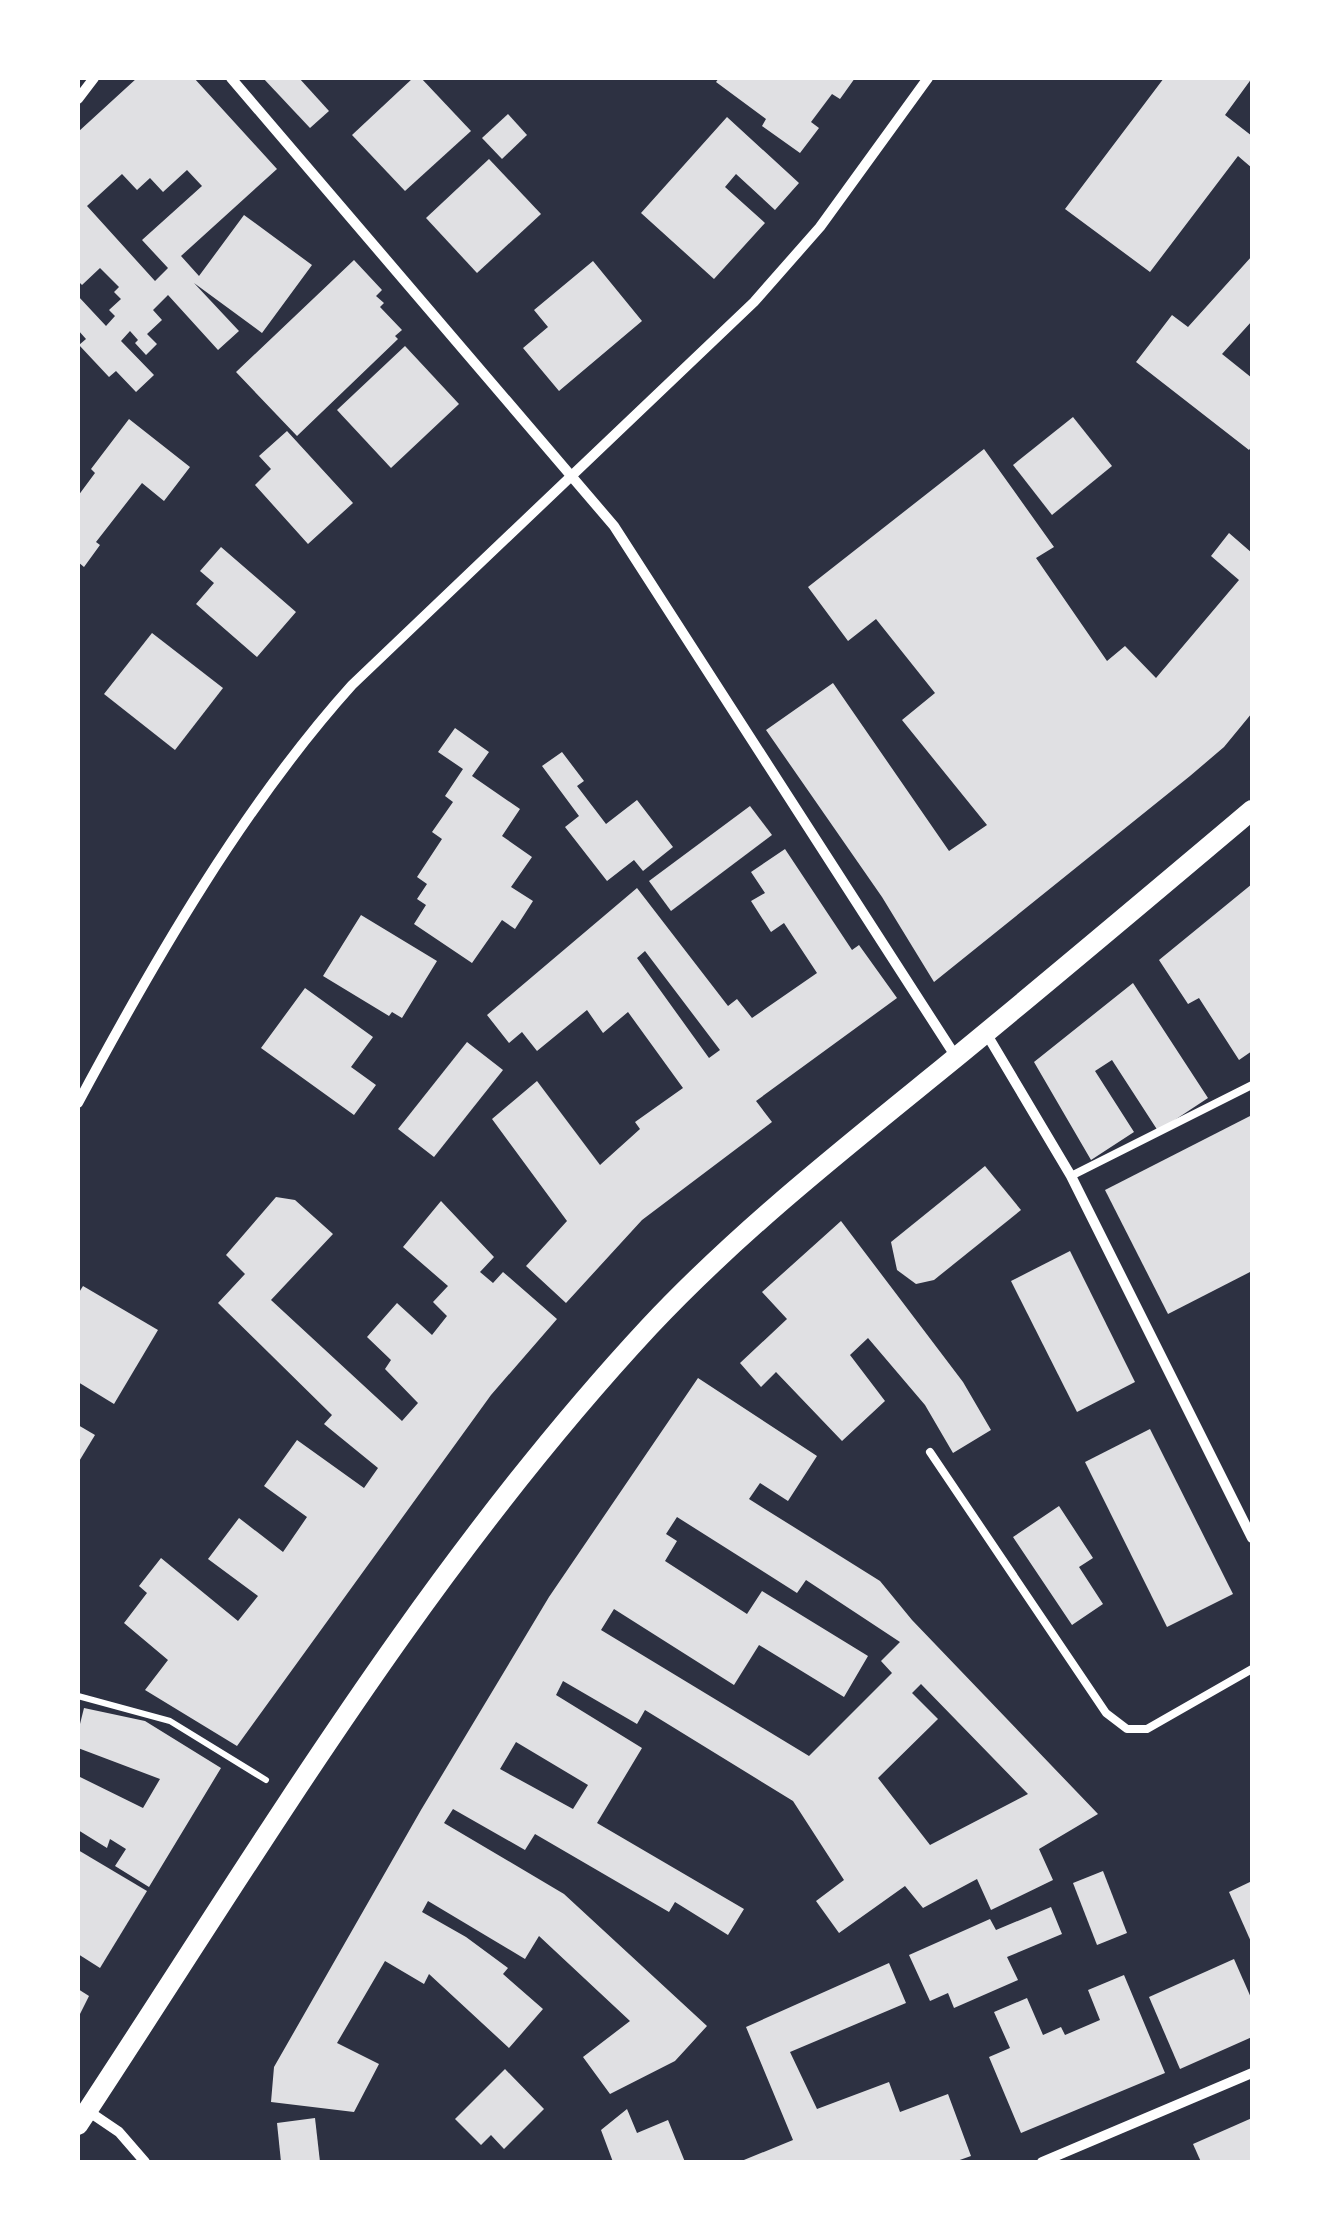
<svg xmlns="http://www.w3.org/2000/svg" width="1330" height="2240" font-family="Barlow,sans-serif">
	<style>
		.building { fill: #e0e0e3; fill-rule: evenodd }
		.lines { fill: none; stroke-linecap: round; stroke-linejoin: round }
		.path { stroke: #fff; stroke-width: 6 }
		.service { stroke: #fff; stroke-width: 8 }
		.minor { stroke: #fff; stroke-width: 10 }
		.secondary { stroke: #fff; stroke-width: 20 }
	</style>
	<rect width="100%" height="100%" fill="#2d3142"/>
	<g class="building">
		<path d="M 137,78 L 194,78 L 277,169 L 181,256 L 199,276 L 244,215 L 312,265 L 262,333 L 194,283 L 239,331 L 218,350 L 168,295 L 153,310 L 162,320 L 147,334 L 157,344 L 146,355 L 135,343 L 138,340 L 130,331 L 121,341 L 154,375 L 136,392 L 116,371 L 109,377 L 79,345 L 86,339 L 78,330 L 78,296 L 106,326 L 115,316 L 109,310 L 121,299 L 114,292 L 119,287 L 100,268 L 82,285 L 78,281 L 78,132 ZM 187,170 L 202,186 L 142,240 L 168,268 L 155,281 L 87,206 L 122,174 L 137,190 L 150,178 L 163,192 Z"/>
		<path d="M 263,78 L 299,78 L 329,111 L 310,128 Z"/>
		<path d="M 413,78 L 421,78 L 471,131 L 405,191 L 352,135 Z"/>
		<path d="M 719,78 L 855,78 L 840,99 L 832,94 L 811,122 L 819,128 L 800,153 L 762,126 L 766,119 L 716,82 Z"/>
		<path d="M 1164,78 L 1252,78 L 1225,115 L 1252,136 L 1252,168 L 1238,156 L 1150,272 L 1065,209 Z"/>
		<path d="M 508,114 L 527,135 L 502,159 L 482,138 Z"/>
		<path d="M 727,117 L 799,183 L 775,210 L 736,174 L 725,187 L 765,223 L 714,279 L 641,213 Z"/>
		<path d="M 489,159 L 541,214 L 477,273 L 426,218 Z"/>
		<path d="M 1252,256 L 1252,321 L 1222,354 L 1252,378 L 1252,446 L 1249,450 L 1136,362 L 1172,315 L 1188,327 Z"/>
		<path d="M 354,260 L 382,290 L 376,296 L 384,303 L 380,307 L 402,330 L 395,336 L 398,339 L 297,436 L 236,372 Z"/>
		<path d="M 593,261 L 642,321 L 559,391 L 523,348 L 548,327 L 534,310 Z"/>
		<path d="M 405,346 L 459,404 L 391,468 L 337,410 Z"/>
		<path d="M 1073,417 L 1112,466 L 1052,515 L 1013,465 Z"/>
		<path d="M 129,419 L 190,467 L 164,501 L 142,483 L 96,542 L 100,545 L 84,567 L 78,562 L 78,496 L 95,473 L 91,469 Z"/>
		<path d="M 287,431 L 353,503 L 308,544 L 255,485 L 271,469 L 259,456 Z"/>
		<path d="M 984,449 L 1054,547 L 1036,558 L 1107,661 L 1125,646 L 1156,678 L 1239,580 L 1211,556 L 1229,533 L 1252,553 L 1252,713 L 1224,747 L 1190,776 L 934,982 L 882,897 L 766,730 L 833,683 L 949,851 L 987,825 L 902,720 L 935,693 L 876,619 L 848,641 L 808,587 Z"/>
		<path d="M 221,547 L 296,612 L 257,657 L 196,604 L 214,583 L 200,571 Z"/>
		<path d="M 152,633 L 223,688 L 175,750 L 104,694 Z"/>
		<path d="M 455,728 L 489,752 L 472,776 L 520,809 L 502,836 L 532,857 L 511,887 L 533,901 L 515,929 L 502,920 L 472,963 L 414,924 L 426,905 L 417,899 L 427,884 L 417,877 L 442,839 L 432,832 L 453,802 L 445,796 L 463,769 L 438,752 Z"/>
		<path d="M 562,752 L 584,781 L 577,786 L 606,824 L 637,800 L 673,847 L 643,871 L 634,860 L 607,881 L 565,827 L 579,816 L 542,766 Z"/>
		<path d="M 750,806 L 772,835 L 671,911 L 649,881 Z"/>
		<path d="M 785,849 L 852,950 L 859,945 L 897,998 L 756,1101 L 772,1122 L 642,1220 L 566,1303 L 526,1266 L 567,1221 L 492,1119 L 537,1081 L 600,1165 L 640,1129 L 635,1122 L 683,1088 L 628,1012 L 603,1033 L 587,1010 L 537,1051 L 522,1032 L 509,1043 L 487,1015 L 637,888 L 728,1006 L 737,999 L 752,1018 L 817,973 L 784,923 L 771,932 L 751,901 L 765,893 L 751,872 ZM 645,951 L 720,1050 L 709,1058 L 637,958 Z"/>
		<path d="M 1252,884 L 1252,1051 L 1239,1060 L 1199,998 L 1188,1004 L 1159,960 Z"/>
		<path d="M 361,915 L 437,961 L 402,1018 L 392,1012 L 389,1016 L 323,976 Z"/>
		<path d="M 1133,983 L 1208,1098 L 1158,1131 L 1112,1060 L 1095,1071 L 1134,1132 L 1091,1160 L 1034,1062 Z"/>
		<path d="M 305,988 L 373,1037 L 351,1067 L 376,1085 L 354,1115 L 261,1048 Z"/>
		<path d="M 467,1042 L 503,1070 L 434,1157 L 398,1129 Z"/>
		<path d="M 1252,1115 L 1252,1271 L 1168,1314 L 1105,1190 Z"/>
		<path d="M 985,1166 L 1021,1210 L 934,1280 L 916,1284 L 897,1270 L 891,1242 Z"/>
		<path d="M 276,1197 L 295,1200 L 333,1234 L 271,1300 L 402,1421 L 418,1403 L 385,1369 L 391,1360 L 367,1337 L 397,1303 L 432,1335 L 447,1316 L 433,1302 L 448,1286 L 403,1247 L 441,1201 L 494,1257 L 480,1272 L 493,1283 L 503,1272 L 557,1319 L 491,1395 L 237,1746 L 145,1690 L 168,1660 L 124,1623 L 147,1593 L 139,1586 L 161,1558 L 238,1621 L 258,1596 L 208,1559 L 239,1518 L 283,1552 L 307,1517 L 264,1486 L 297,1440 L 364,1488 L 378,1468 L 324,1424 L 332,1415 L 218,1303 L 245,1274 L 226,1255 Z"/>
		<path d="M 841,1221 L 963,1382 L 991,1430 L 953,1453 L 925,1405 L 868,1338 L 850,1355 L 885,1401 L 842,1441 L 776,1372 L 761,1387 L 740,1363 L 787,1319 L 762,1292 Z"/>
		<path d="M 1070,1251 L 1135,1382 L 1077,1412 L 1011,1281 Z"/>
		<path d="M 83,1286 L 158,1330 L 114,1404 L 78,1382 L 78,1294 Z"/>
		<path d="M 698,1378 L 817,1456 L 788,1501 L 760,1483 L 749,1499 L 880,1581 L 912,1620 L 1098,1814 L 1039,1849 L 1053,1880 L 991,1910 L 977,1879 L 923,1908 L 905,1886 L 839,1933 L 816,1901 L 844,1880 L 793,1801 L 645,1710 L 637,1724 L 563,1681 L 556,1695 L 642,1748 L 597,1823 L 744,1909 L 728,1935 L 675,1902 L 669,1912 L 535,1834 L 525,1850 L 453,1809 L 444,1823 L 564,1894 L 707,2026 L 675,2061 L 610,2094 L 583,2057 L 630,2021 L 539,1936 L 525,1959 L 428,1901 L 422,1912 L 466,1937 L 508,1968 L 503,1974 L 543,2009 L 509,2048 L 429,1974 L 424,1984 L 385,1961 L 337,2043 L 379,2064 L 354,2112 L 271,2102 L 274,2067 L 421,1810 L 549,1597 ZM 677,1517 L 797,1593 L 806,1580 L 900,1642 L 881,1661 L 892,1673 L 809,1756 L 601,1630 L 614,1609 L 734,1685 L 759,1645 L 844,1697 L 868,1656 L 762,1591 L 747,1614 L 665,1561 L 677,1541 L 666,1534 ZM 921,1684 L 1028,1794 L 930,1845 L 878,1778 L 938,1719 L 912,1693 ZM 516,1742 L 588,1785 L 573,1809 L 500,1769 Z"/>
		<path d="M 78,1425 L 95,1435 L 78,1463 Z"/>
		<path d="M 1150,1429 L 1233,1594 L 1167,1627 L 1085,1462 Z"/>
		<path d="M 1059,1506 L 1093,1558 L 1079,1567 L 1103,1604 L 1072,1625 L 1013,1537 Z"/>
		<path d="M 84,1708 L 145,1721 L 221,1768 L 149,1887 L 115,1866 L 126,1849 L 110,1839 L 107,1848 L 78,1830 L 78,1776 L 143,1808 L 160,1779 L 78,1748 L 78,1732 Z"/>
		<path d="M 78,1850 L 147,1891 L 100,1968 L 78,1954 Z"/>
		<path d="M 1103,1871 L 1127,1933 L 1097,1945 L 1073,1883 Z"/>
		<path d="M 1252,1881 L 1252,1944 L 1229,1892 Z"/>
		<path d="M 1051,1907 L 1062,1934 L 1007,1957 L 1018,1980 L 954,2008 L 948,1993 L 930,2001 L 909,1955 L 990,1919 L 996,1930 Z"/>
		<path d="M 1234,1959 L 1252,2000 L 1252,2037 L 1180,2069 L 1149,1997 Z"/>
		<path d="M 889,1963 L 906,2003 L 790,2052 L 817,2109 L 889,2082 L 900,2112 L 948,2094 L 971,2156 L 954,2162 L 739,2162 L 793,2140 L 746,2027 Z"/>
		<path d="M 1124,1975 L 1165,2073 L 1021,2133 L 989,2057 L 1010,2048 L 994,2012 L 1027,1998 L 1043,2035 L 1061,2027 L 1065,2035 L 1100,2020 L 1088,1990 Z"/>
		<path d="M 78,1989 L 89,1996 L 78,2018 Z"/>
		<path d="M 505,2069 L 544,2109 L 504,2149 L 491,2135 L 481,2145 L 455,2119 Z"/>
		<path d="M 627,2109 L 637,2133 L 668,2120 L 685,2162 L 613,2162 L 601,2130 Z"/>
		<path d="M 315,2118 L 320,2162 L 281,2162 L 277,2123 Z"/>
		<path d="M 1252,2118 L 1252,2162 L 1201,2162 L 1193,2144 Z"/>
	</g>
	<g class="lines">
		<path class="path" d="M 78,1696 L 170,1721 L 266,1780"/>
		<g class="service">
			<path d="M 1071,1176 L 1252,1085"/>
			<path d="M 930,1452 L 1106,1713 L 1127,1729 L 1147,1729 L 1252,1669"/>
		</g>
		<g class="minor">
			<path d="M 231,78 L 614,526 L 956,1057"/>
			<path d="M 78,99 L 94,78"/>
			<path d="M 986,1033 L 1071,1176 L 1252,1538"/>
			<path d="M 78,1103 C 154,961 244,805 352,685 L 754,302 L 820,227 L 928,78"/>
			<path d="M 88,2111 L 119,2132 L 145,2162"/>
			<path d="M 1042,2162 L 1252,2073"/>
		</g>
		<path class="secondary" d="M 78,2125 C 258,1852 425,1568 649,1327 C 738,1232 842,1150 943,1068 C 1047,983 1150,896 1252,810"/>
	</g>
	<rect width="1330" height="2240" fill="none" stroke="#ffffff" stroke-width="160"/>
</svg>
